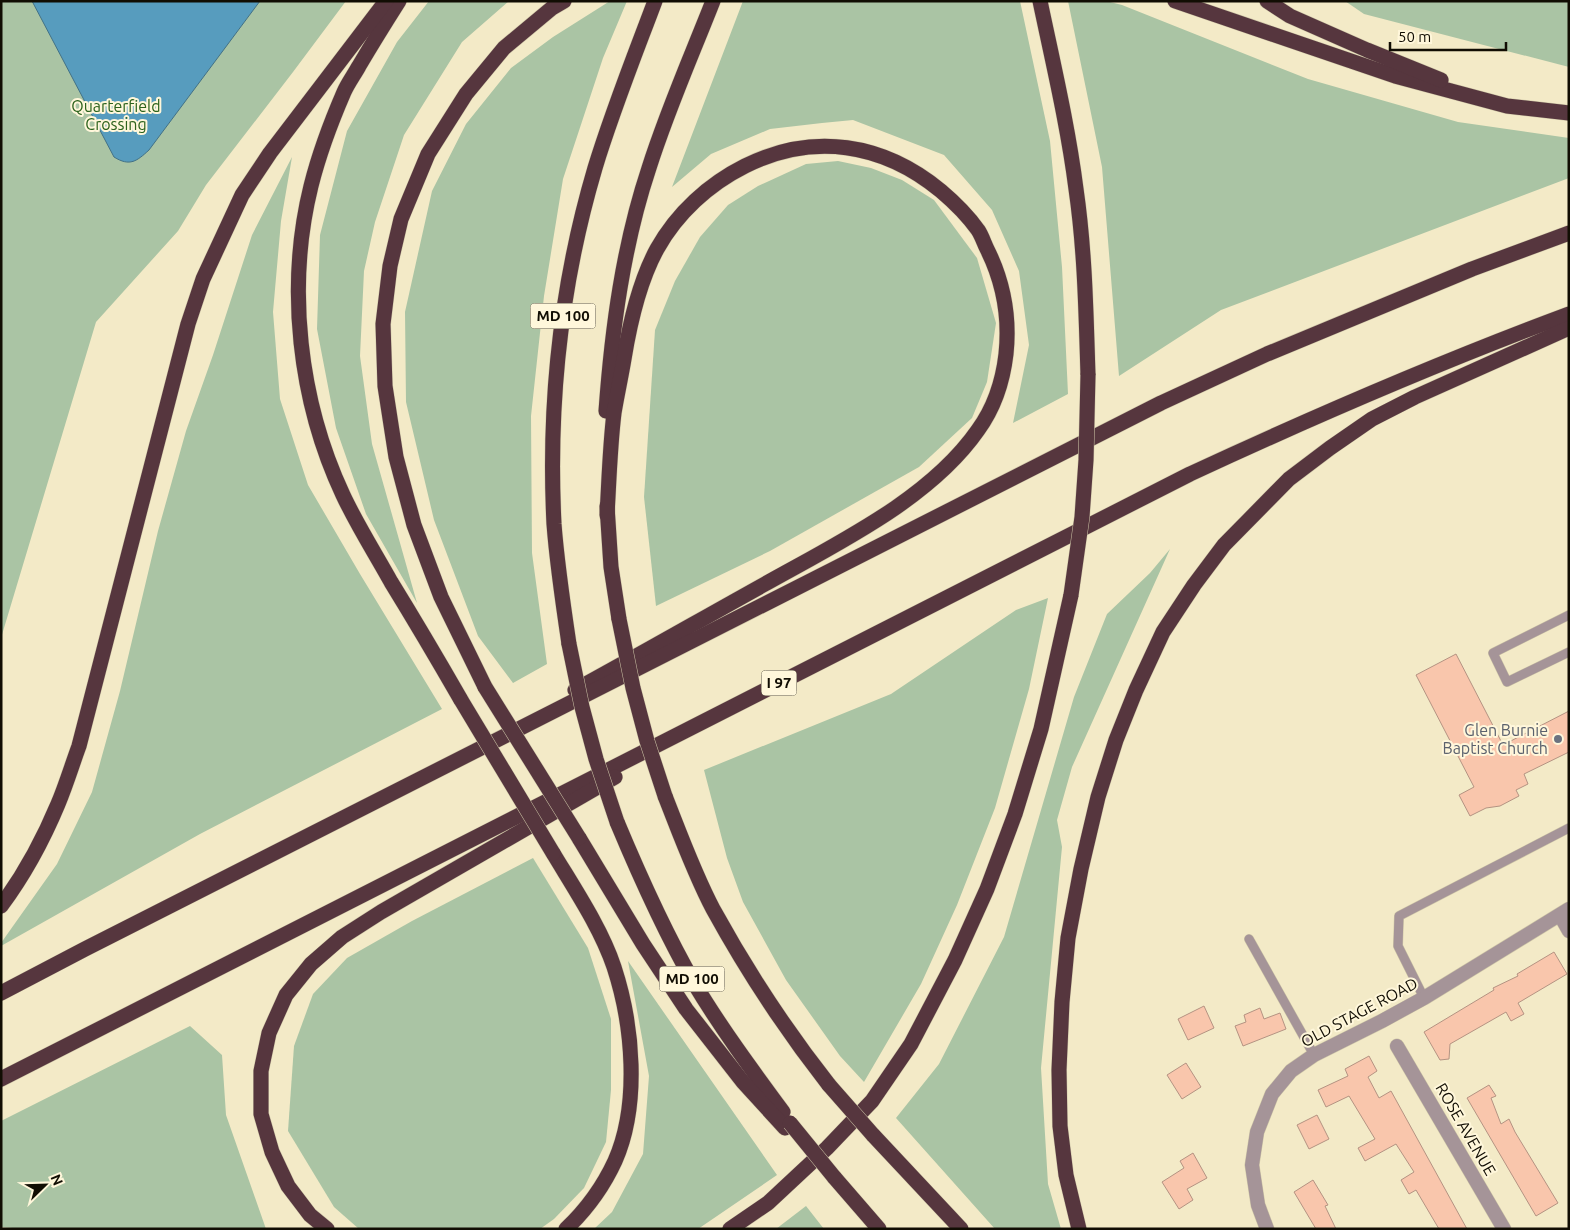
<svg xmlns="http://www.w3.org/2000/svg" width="1570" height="1230" font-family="Ubuntu,sans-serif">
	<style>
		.green { fill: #aac4a4 }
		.water { fill: #579cbe; stroke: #427186 }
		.building { fill: #f9c6ac; stroke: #b49382 }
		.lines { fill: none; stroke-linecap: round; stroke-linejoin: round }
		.service-casing { stroke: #cfc7a8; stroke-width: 10 }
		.minor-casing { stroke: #cfc7a8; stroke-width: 15 }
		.motorway-casing { stroke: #cfc7a8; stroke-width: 16 }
		.service { stroke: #a59498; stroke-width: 9 }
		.minor { stroke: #a59498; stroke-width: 14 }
		.motorway { stroke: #56363e; stroke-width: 15 }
		.motorway-bridge-casing { stroke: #cfc7a8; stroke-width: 16; stroke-linecap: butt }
		.motorway-bridge { stroke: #56363e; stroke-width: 15 }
		.worship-dot { fill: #6b7280; stroke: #fff7db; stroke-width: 2 }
		.labels { text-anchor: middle; stroke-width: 4; stroke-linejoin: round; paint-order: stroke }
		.shield { fill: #fff7db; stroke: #585344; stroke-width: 1 }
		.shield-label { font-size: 15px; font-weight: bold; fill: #110d03 }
		.park-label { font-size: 16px; fill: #2c621c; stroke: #fff7db }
		.worship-label { font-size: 16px; fill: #5b616d; stroke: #fff7db; text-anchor: end }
		.street-label { font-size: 16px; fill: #110d03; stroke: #fff7db }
	</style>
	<rect width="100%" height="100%" fill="#f3eac7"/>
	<g class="green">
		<path d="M 1,1 L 346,1 L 293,72 L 206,185 L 178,231 L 96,322 L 1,638 Z"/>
		<path d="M 429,1 L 509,1 L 462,42 L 404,135 L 375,222 L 364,271 L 360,356 L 372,444 L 417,603 L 366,514 L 336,428 L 317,329 L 320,235 L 347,131 L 397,42 Z"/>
		<path d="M 610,1 L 627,1 L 603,58 L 563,179 L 544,296 L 531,416 L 532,553 L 547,664 L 513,683 L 478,636 L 434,520 L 406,402 L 405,312 L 432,191 L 466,124 L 511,68 L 553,37 Z"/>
		<path d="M 743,1 L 1020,1 L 1050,141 L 1062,267 L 1068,394 L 1013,423 L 1029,345 L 1019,271 L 992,210 L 944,155 L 853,120 L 822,123 L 770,129 L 711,154 L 672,187 Z"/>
		<path d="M 1068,1 L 1106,1 L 1122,5 L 1308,79 L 1458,122 L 1569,138 L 1569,178 L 1221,310 L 1119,376 L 1102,167 Z"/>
		<path d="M 1345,1 L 1569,1 L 1569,67 L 1364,14 Z"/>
		<path d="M 292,157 L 281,221 L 273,312 L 280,399 L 308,485 L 360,574 L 442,709 L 200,834 L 1,946 L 1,943 L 57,864 L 92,792 L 120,691 L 158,531 L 186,431 L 213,355 L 252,235 Z"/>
		<path d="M 838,161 L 871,168 L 902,180 L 934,200 L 977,258 L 996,323 L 987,382 L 972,418 L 919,467 L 770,551 L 656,606 L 644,497 L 655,330 L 675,281 L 700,237 L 728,205 L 758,186 L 806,164 Z"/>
		<path d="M 1170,549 L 1072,767 L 1057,820 L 1062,847 L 1041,1068 L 1048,1184 L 1061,1229 L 995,1229 L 896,1118 L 939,1064 L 1004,937 L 1074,697 L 1107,614 L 1150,573 Z"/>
		<path d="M 1048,598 L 1029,689 L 995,808 L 957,905 L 921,984 L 864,1082 L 840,1056 L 786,980 L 743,902 L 727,858 L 704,770 L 891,694 L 1016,610 Z"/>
		<path d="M 533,858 L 588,948 L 611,1019 L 611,1090 L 606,1142 L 584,1188 L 554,1219 L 540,1229 L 359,1229 L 334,1207 L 288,1131 L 294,1046 L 313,994 L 347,958 L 412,921 Z"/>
		<path d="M 628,961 L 777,1175 L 698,1229 L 594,1229 L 612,1212 L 643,1154 L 649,1076 Z"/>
		<path d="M 190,1026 L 222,1055 L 226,1115 L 266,1229 L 24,1229 L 1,1227 L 1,1121 Z"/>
		<path d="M 806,1206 L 824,1229 L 776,1229 Z"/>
	</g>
	<path class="water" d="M 32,1 L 260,1 L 149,150 C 137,161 130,167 114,157 Z"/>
	<g class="building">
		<path d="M 1456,654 L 1503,745 L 1569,711 L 1569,752 L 1524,774 L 1528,784 L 1516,790 L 1519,796 L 1500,806 L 1486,808 L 1470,816 L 1459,795 L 1474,787 L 1416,675 Z"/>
		<path d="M 1554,952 L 1567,974 L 1518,1003 L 1524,1014 L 1511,1021 L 1506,1012 L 1450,1044 L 1449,1059 L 1440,1060 L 1424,1032 L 1494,990 L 1493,988 L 1518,976 L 1517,974 Z"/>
		<path d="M 1204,1006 L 1214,1028 L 1188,1040 L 1178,1019 Z"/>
		<path d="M 1260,1008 L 1264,1019 L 1280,1013 L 1286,1029 L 1243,1046 L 1235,1026 L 1246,1022 L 1244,1015 Z"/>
		<path d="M 1369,1056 L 1377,1071 L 1368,1077 L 1379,1098 L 1391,1091 L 1467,1229 L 1439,1229 L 1416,1190 L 1409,1194 L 1401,1180 L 1414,1172 L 1396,1144 L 1365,1161 L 1358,1148 L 1375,1139 L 1349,1096 L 1326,1107 L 1318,1090 L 1348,1076 L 1345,1069 Z"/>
		<path d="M 1186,1063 L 1201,1087 L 1182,1099 L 1167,1075 Z"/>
		<path d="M 1489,1085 L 1496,1096 L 1491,1098 L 1501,1124 L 1509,1119 L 1515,1132 L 1558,1203 L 1536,1216 L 1467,1098 Z"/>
		<path d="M 1317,1115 L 1329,1139 L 1309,1149 L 1297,1125 Z"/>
		<path d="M 1193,1153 L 1207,1178 L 1187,1189 L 1193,1200 L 1179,1209 L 1162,1182 L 1184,1168 L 1180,1161 Z"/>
		<path d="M 1313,1180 L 1328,1205 L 1325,1206 L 1336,1229 L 1316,1229 L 1294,1192 Z"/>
	</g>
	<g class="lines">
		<g class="service-casing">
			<g id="service">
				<path d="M 1569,615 L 1493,653 L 1507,682 L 1569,652"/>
				<path d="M 1249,939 L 1314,1055"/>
				<path d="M 1424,998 L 1398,946 L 1399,916 L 1569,828"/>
			</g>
		</g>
		<g class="minor-casing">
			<g id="minor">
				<path d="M 1560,915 L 1569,931"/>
				<path d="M 1397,1046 L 1504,1229"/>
				<path d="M 1267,1229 L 1258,1205 L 1252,1165 L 1257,1132 L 1272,1094 L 1291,1071 L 1314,1055 L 1382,1021 L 1424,998 L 1569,909"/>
			</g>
		</g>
		<g class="motorway-casing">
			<g id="motorway">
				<path d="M 399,1 C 385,23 372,44 359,66 C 354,75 348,83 344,92 C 331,122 319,154 311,186 C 286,287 299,401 343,495 C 357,525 375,553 391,582 C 415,621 438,660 461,700"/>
				<path d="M 1040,1 C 1053,63 1068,126 1076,189 C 1085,251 1086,313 1088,375"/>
				<path d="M 1175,1 L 1395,76 L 1507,106 L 1569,113"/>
				<path d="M 1267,1 L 1290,16 L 1367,50 L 1441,80"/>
				<path d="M 606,411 C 612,329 623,246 649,168 C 667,111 691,57 713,1"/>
				<path d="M 607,506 L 611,567 L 619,619"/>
				<path d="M 569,644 C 563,604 557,564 554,524 C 548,405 561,283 595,168 C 612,112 634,57 655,1"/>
				<path d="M 485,687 L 441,597 L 414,525 L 396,457 L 385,386 L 383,324 L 390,266 L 401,219 L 428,154 L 466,94 L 504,48 L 552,8 L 564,1"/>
				<path d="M 575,690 C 639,655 702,619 765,584 C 838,543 930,499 978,430 C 994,408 1003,380 1006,354 C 1010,316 1004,283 987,249 C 984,243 982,236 978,230 C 968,216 954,202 941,191 C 883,143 813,132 745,166 C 709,184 677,213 657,249 C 639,282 630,322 624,359 C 621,377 617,395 614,413 C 610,446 609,481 607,515"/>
				<path d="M 665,796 C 680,834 694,873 713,909 C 747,971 785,1029 829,1085"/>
				<path d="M 617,822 C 640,877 664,931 694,983 C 721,1028 752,1070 783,1112"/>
				<path d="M 579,838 L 643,944 L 686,1009 L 743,1082 L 785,1128"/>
				<path d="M 553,853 C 574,888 601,928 614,967 C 633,1025 640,1104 615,1161 C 603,1187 586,1210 566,1229"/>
				<path d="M 1,906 C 24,875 43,840 58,804 C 66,785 72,765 79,746 L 188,324 L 203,279 L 242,195 L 270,153 L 386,1"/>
				<path d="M 1,993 L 85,949 L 1161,403 L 1267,354 L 1472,269 L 1569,233"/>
				<path d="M 1,1079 L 1190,474 C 1315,416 1440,362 1569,314"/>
				<path d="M 873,1135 L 961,1229"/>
				<path d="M 834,1177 L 879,1229"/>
				<path d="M 327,1229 L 310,1215 L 288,1186 L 272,1152 L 261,1114 L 261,1071 L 269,1033 L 286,995 L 311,964 L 342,937 L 381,912 L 615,777"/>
				<path d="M 730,1229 L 768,1203 L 827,1148 L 872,1101 L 911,1044 L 955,960 L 987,889 L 1015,814 L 1041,729 L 1071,595"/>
				<path d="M 1079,1229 L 1066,1175 L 1060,1126 L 1059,1070 L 1062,1002 L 1068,938 L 1081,869 L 1098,797 L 1116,740 L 1136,690 L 1163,632 L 1194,585 L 1224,545 L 1289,479 L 1330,448 L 1372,419 L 1415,397 L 1569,328"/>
			</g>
		</g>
		<use href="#service" class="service"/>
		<use href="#minor" class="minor"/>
		<use href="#motorway" class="motorway"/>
		<g class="motorway-bridge-casing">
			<g id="motorway-bridge">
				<path d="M 1071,595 L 1082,517 L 1086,460 L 1088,375"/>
				<path d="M 619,619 L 633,688 L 647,741 L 665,796"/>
				<path d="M 569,644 L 582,707 L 596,759 L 617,822"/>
				<path d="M 485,687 L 579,838"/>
				<path d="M 461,700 L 553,853"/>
				<path d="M 829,1085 L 873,1135"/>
				<path d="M 790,1123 L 834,1177"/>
			</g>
		</g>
		<use href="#motorway-bridge" class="motorway-bridge"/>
	</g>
	<circle class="worship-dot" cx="1558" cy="739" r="5"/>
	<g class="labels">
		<g class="shield">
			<rect x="530.5" y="303.5" width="65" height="25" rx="4"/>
			<rect x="761.5" y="670.5" width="35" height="25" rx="4"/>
			<rect x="659.5" y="966.5" width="65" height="25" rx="4"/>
		</g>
		<g class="shield-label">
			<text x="563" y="321">MD 100</text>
			<text x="779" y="688">I 97</text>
			<text x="692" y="984">MD 100</text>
		</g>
		<g class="park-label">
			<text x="116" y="112">Quarterfield<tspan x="116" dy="18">Crossing</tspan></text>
		</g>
		<g class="worship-label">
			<text x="1548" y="736">Glen Burnie<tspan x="1548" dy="18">Baptist Church</tspan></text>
		</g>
		<g class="street-label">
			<text transform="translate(1359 1012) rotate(-28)" y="6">OLD STAGE ROAD</text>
			<text transform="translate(1466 1129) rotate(60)" y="6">ROSE AVENUE</text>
		</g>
	</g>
	<rect width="1570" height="1230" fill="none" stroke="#110d03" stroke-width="5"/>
	<g transform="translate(45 1185) rotate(67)" stroke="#fff7db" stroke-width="4" paint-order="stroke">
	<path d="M0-4L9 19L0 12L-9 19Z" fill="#110d03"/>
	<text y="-8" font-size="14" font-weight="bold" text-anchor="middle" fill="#110d03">N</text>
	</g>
	<path d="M1390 42v8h116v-8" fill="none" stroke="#110d03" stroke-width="2.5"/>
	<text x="1398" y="42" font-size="15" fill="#110d03" stroke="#fff7db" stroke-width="4" paint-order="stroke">50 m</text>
</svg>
